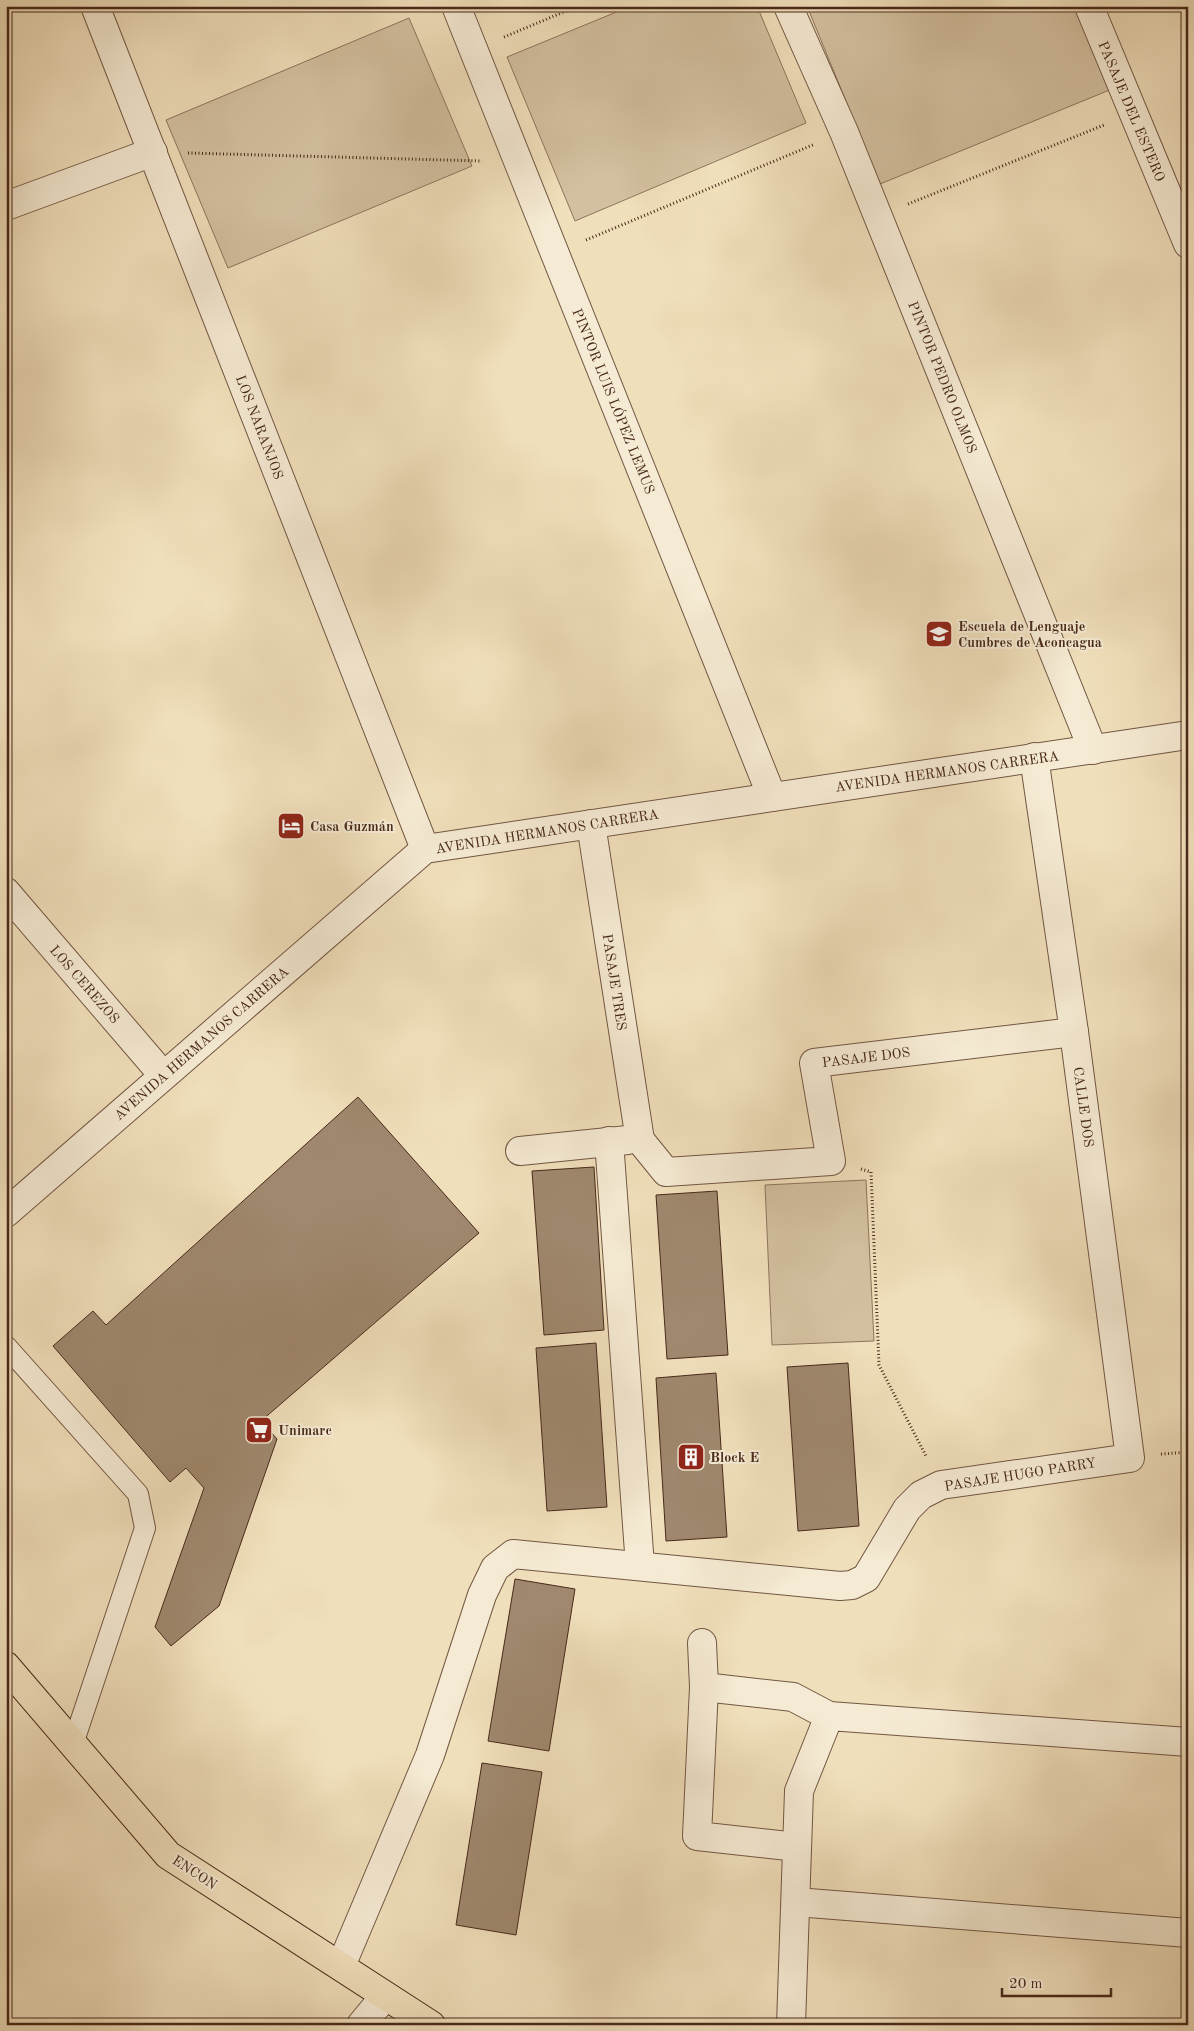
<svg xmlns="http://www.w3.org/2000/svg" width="1194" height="2031" font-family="'Old Standard TT',serif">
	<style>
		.green { fill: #d3c0a0; stroke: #8e745d }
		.building { fill: #9f886e; stroke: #48291a }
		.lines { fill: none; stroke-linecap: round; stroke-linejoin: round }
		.service-casing { stroke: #725642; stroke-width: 22 }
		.minor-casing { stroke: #725642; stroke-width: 30 }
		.tertiary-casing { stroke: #725642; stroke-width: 30 }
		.primary-casing { stroke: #48291a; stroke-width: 30 }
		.path { stroke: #48291a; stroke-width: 3; stroke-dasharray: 1 2.5; stroke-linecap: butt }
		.service { stroke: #f5ead3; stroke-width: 20 }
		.minor { stroke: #f5ead3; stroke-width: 28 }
		.tertiary { stroke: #f5ead3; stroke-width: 28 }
		.primary { stroke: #f0dfbb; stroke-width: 28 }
		.labels { text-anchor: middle; stroke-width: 4; stroke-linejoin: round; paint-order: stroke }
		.street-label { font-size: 14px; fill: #48291a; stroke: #f5ead3 }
		.poi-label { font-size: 14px; font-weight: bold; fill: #48291a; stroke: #f5ead3; text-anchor: start }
	</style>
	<rect width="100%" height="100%" fill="#f0dfbb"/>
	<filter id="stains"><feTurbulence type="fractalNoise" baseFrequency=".004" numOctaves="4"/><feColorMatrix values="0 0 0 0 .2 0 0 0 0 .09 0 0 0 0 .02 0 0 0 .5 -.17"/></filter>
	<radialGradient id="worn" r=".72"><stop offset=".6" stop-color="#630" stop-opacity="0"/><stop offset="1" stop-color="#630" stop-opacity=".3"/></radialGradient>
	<g class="green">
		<path d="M 631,6 L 757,6 L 806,123 L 575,221 L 507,57 Z"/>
		<path d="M 807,6 L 1078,6 L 1112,89 L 880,184 Z"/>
		<path d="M 409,18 L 472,166 L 228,268 L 166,120 Z"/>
		<path d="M 866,1180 L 874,1341 L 772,1345 L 765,1185 Z"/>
	</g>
	<g class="building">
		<path d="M 358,1097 L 479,1233 L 261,1421 L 277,1439 L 219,1606 L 171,1646 L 155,1627 L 204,1488 L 186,1468 L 170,1482 L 53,1346 L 93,1311 L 106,1325 Z"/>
		<path d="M 594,1167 L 604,1330 L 544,1335 L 532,1171 Z"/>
		<path d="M 717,1191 L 728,1355 L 667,1359 L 656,1195 Z"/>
		<path d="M 596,1343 L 607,1507 L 547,1511 L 536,1348 Z"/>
		<path d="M 848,1363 L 859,1526 L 798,1531 L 787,1367 Z"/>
		<path d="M 716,1373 L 727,1537 L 666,1541 L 656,1378 Z"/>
		<path d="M 515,1579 L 575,1589 L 549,1751 L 488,1741 Z"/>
		<path d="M 482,1763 L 542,1772 L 516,1935 L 456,1925 Z"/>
	</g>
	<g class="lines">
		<g class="service-casing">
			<path id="service" d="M 6,1346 L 138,1494 L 145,1528 L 73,1744"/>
		</g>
		<g class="minor-casing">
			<g id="minor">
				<path d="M 95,6 L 425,849"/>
				<path d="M 456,6 L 772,797"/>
				<path d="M 788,6 L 844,132 L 1093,750"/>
				<path d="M 1089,6 L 1188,244"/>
				<path d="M 6,206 L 153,152"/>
				<path d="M 591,824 L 640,1140"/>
				<path d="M 6,892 L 163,1075"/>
				<path d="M 640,1140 L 666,1172 L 831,1161 L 814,1063 L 1074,1032"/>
				<path d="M 609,1141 L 640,1566"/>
				<path d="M 520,1151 L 628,1140"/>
				<path d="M 702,1643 L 704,1687 L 697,1836 L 797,1847"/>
				<path d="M 704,1687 L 793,1697 L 829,1716"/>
				<path d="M 796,1902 L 1188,1933"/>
				<path d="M 341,1966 L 430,1755 L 482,1595 L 495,1568 L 513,1554 L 840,1586 L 852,1585 L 866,1578 L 907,1509 L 921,1495 L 941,1485 L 1130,1458 L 1074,1032 L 1034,757"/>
				<path d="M 361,2025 L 385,1996"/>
				<path d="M 791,2025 L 799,1791 L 829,1716 L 1188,1742"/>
			</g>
		</g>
		<g class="tertiary-casing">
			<path id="tertiary" d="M 6,1213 L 425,849 L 1188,735"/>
		</g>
		<g class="primary-casing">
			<path id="primary" d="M 6,1666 L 168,1855 L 431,2025"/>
		</g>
		<g class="path">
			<path d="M 504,37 L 578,6"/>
			<path d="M 188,153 L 482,161"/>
			<path d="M 908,204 L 1104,125"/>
			<path d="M 586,240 L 815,144"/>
			<path d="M 861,1169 L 871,1172 L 879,1365 L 926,1456"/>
			<path d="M 1161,1454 L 1188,1452"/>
		</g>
		<use href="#service" class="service"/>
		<use href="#minor" class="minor"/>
		<use href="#tertiary" class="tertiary"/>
		<use href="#primary" class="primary"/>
	</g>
	<defs>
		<g id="school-square" transform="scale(1.4375)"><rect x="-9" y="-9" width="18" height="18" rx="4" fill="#8f2418" stroke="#f5ead3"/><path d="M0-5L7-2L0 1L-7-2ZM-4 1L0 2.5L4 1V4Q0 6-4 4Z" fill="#fff"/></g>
		<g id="hotel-square" transform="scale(1.4375)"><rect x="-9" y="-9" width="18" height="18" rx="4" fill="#8f2418" stroke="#f5ead3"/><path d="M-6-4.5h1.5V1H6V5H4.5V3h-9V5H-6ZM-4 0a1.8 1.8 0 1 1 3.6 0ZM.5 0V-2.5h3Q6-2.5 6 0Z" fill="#fff"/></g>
		<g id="supermarket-square" transform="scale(1.4375)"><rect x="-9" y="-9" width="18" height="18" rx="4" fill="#8f2418" stroke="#f5ead3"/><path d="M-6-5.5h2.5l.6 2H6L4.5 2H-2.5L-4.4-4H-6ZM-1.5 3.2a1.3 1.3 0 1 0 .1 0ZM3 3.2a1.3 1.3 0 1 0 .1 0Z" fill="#fff"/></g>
		<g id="building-square" transform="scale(1.4375)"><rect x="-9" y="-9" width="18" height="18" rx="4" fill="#8f2418" stroke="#f5ead3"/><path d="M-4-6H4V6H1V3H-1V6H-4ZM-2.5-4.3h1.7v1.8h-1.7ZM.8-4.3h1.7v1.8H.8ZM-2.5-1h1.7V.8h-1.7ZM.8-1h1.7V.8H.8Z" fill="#fff"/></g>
	</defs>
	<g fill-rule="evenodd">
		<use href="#school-square" x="939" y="634"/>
		<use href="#hotel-square" x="291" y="826"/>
		<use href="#supermarket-square" x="259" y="1430"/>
		<use href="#building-square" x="691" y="1457"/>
	</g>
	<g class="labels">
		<g class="street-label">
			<text transform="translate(1132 111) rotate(67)" y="5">PASAJE DEL ESTERO</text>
			<text transform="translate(943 377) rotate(68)" y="5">PINTOR PEDRO OLMOS</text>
			<text transform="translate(614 401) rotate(68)" y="5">PINTOR LUIS LÓPEZ LEMUS</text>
			<text transform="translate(260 427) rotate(69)" y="5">LOS NARANJOS</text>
			<text transform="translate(947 771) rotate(-8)" y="5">AVENIDA HERMANOS CARRERA</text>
			<text transform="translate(547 831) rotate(-9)" y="5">AVENIDA HERMANOS CARRERA</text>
			<text transform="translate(615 982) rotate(81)" y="5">PASAJE TRES</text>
			<text transform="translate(85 984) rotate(49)" y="5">LOS CEREZOS</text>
			<text transform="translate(201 1043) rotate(-41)" y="5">AVENIDA HERMANOS CARRERA</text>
			<text transform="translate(866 1057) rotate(-7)" y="5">PASAJE DOS</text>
			<text transform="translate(1084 1107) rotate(82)" y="5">CALLE DOS</text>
			<text transform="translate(1020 1474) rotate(-9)" y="5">PASAJE HUGO PARRY</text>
			<text transform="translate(195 1872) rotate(33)" y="5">ENCON</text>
		</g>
		<g class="poi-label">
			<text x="958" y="631">Escuela de Lenguaje<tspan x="958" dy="16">Cumbres de Aconcagua</tspan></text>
			<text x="310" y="831">Casa Guzmán</text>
			<text x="278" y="1435">Unimarc</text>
			<text x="710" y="1462">Block E</text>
		</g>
	</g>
	<rect width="1194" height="2031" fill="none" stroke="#f0dfbb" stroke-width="25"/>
	<rect x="8" y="8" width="1179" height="2016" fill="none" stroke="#48291a" stroke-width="2.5"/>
	<rect x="12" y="12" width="1169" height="2006" fill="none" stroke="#48291a"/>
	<path d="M1002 1988v8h109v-8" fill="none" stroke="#48291a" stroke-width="2.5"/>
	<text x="1009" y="1988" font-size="15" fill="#48291a" stroke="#f5ead3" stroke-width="4" paint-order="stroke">20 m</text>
	<rect width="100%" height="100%" filter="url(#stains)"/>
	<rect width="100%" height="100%" fill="url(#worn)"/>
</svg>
